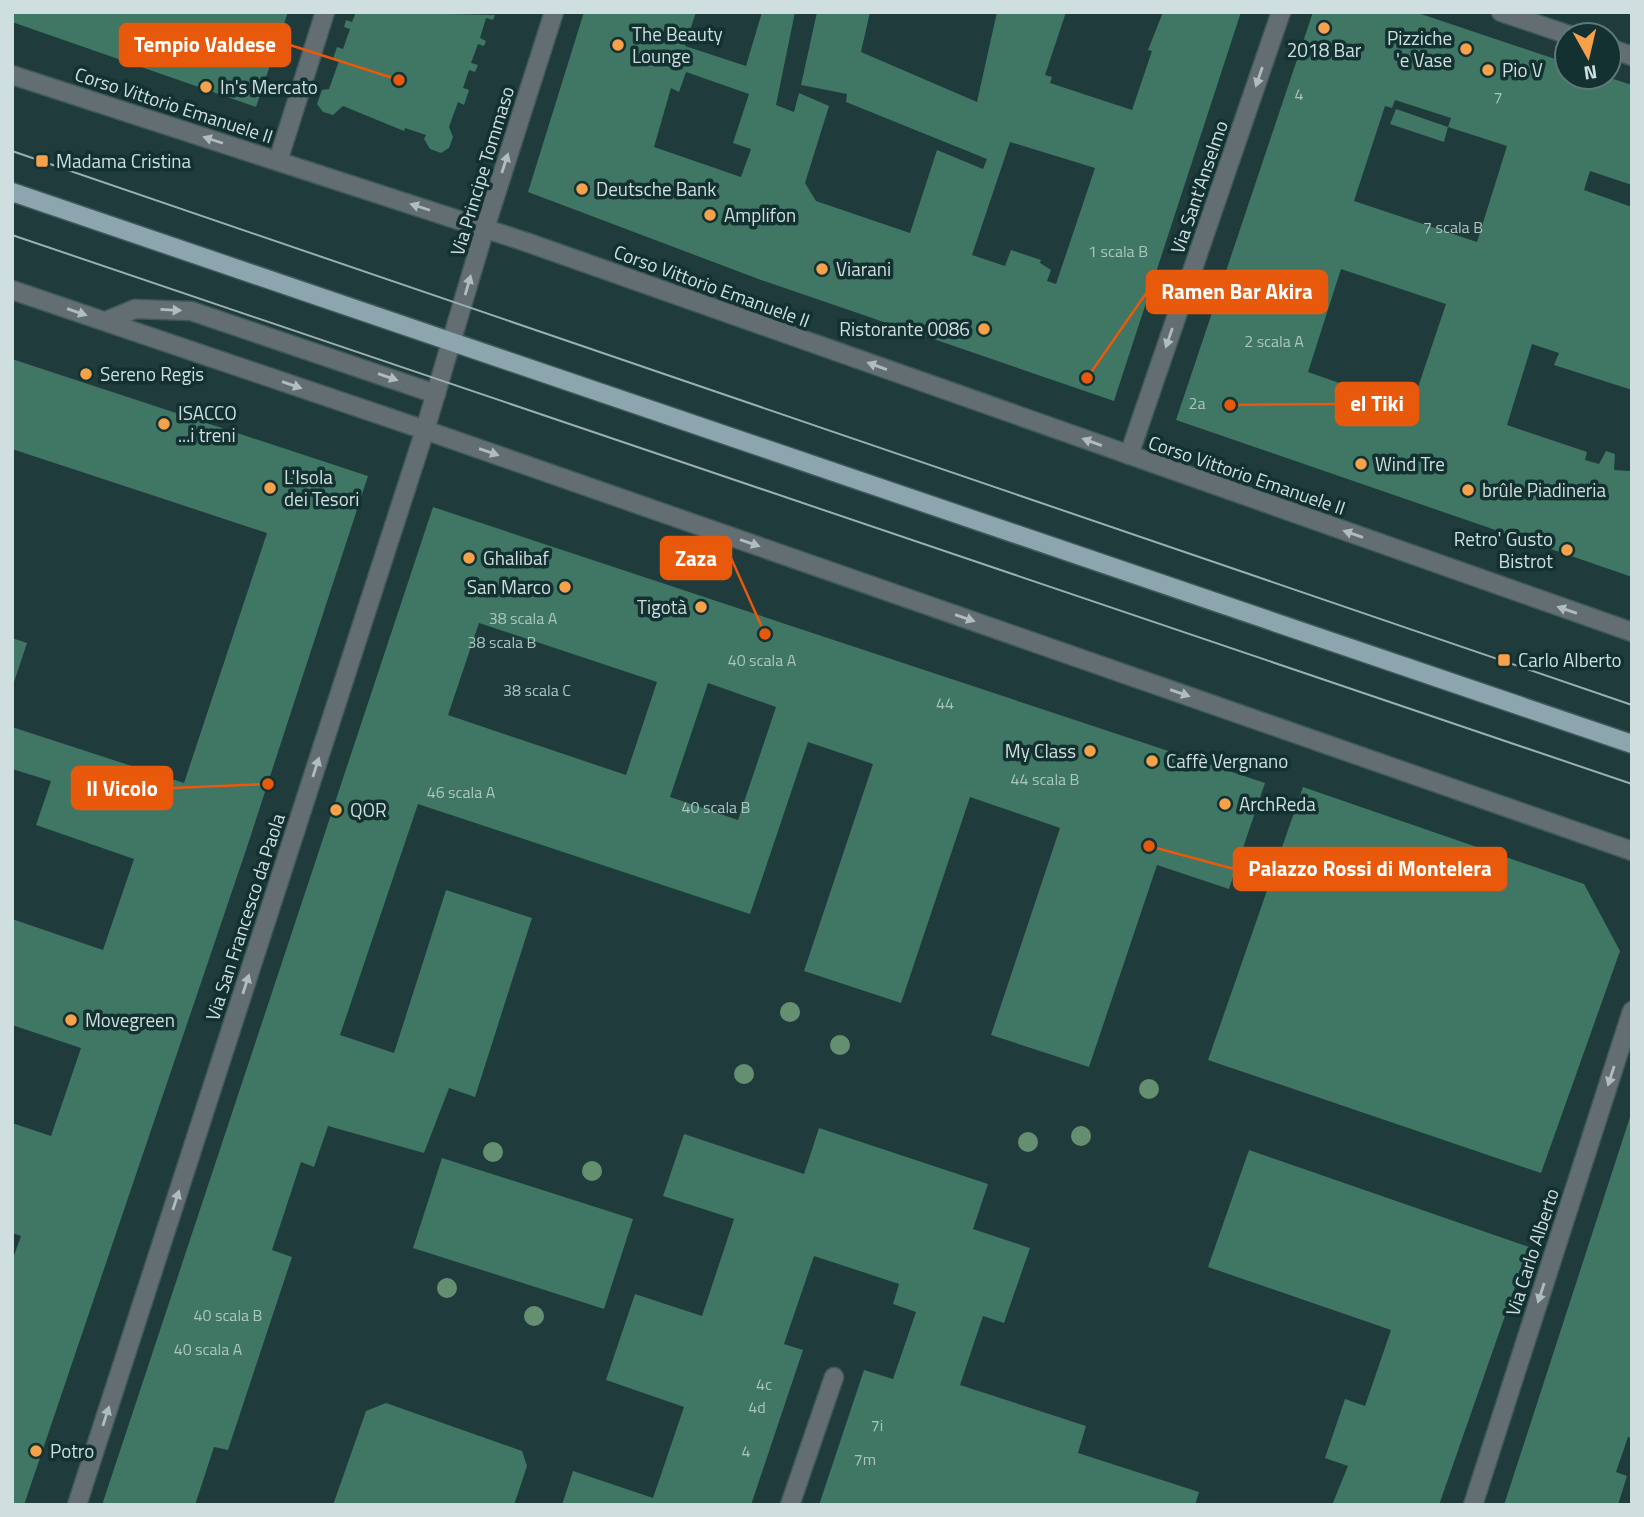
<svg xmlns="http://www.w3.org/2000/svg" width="1644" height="1517" font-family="'Titillium Web',sans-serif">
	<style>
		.building { fill: #3f7664; fill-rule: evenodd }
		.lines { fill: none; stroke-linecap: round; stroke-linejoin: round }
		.service-casing { stroke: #3f5959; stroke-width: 21 }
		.minor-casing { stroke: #3f5959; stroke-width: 21 }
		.primary-casing { stroke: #3f5959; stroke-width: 21 }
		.service { stroke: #636e73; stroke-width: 18 }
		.minor { stroke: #636e73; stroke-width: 18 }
		.primary { stroke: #8da5ae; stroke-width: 18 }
		.tram { stroke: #9cafb0; stroke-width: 2 }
		.tree { fill: #658f71 }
		.oneway { fill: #afbdbf }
		.poi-dot { fill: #f8a14b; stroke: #143132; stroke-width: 2.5 }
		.labels { text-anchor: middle; stroke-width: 7; stroke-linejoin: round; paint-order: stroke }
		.number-label { font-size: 16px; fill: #abc5c0 }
		.poi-label { font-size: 19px; fill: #cfdfdf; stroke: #143132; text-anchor: start }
		.street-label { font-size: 19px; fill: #cfdfdf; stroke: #143132 }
		.leader { fill: none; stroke: #e8590c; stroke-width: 2.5 }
		.callout-dot { fill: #e8590c; stroke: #143132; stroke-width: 2.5 }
		.callout { fill: #e8590c; stroke: #e8590c; stroke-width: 2.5 }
		.callout-label { font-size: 21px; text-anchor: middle; font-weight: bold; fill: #fff }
	</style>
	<rect width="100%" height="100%" fill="#1f3b3c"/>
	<g class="building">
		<path d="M 12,12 L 288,12 L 256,107 L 12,22 Z"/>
		<path d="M 356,12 L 495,15 L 493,20 L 486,18 L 480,38 L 486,41 L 484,46 L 478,44 L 471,63 L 478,65 L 475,72 L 469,70 L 463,88 L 469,90 L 464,105 L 458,102 L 449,127 L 453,137 L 449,148 L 441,153 L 430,149 L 424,139 L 426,135 L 405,128 L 404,131 L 343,106 L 333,115 L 323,112 L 317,104 L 322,90 L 329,89 L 339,61 L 333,59 L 337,47 L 343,49 L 350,29 L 344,27 L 346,20 L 352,22 Z"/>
		<path d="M 584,12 L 696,12 L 685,46 L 746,66 L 762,12 L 795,12 L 776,105 L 794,112 L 799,93 L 829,106 L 805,183 L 816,201 L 910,233 L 937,150 L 983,169 L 987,159 L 846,102 L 847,94 L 801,85 L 817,12 L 870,12 L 861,52 L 977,102 L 997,12 L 1066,12 L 1045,75 L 1052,77 L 1050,83 L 1132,110 L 1152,51 L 1148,50 L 1163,12 L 1241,12 L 1114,401 L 761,280 L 528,192 ZM 686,72 L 749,94 L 733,143 L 751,149 L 741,177 L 654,147 L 671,88 L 679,92 ZM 1010,142 L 1095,168 L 1056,284 L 1047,281 L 1051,270 L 1040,263 L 1041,260 L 1011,250 L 1005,266 L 972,255 Z"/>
		<path d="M 1313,12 L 1415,12 L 1567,63 L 1567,77 L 1607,77 L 1632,85 L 1632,185 L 1590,171 L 1584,190 L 1632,207 L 1632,390 L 1554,365 L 1559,353 L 1532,344 L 1507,425 L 1587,452 L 1585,460 L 1599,464 L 1606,451 L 1615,454 L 1614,470 L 1630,471 L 1632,577 L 1176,420 ZM 1395,100 L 1451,118 L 1448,127 L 1396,109 L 1390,124 L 1444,142 L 1448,127 L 1507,146 L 1477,242 L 1354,201 L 1385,106 L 1392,108 ZM 1341,269 L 1446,304 L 1411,408 L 1308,372 Z"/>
		<path d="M 12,359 L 368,476 L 247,847 L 24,1505 L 12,1505 L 12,1261 L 21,1236 L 12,1233 L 12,1123 L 51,1136 L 81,1048 L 12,1025 L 12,919 L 103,950 L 134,859 L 36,825 L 51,781 L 12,769 L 12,727 L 184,783 L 267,533 L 12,449 Z"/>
		<path d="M 433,507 L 1265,783 L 1229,889 L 1157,865 L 1089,1067 L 991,1035 L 1060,828 L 970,797 L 901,1003 L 804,971 L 873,764 L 808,742 L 750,914 L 418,804 L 340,1035 L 394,1053 L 446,890 L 532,918 L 475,1097 L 449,1088 L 424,1153 L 328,1126 L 314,1167 L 301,1162 L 272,1250 L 292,1257 L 228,1450 L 214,1447 L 195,1505 L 102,1505 ZM 479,623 L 657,682 L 626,775 L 448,715 ZM 708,683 L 776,707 L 738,820 L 670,797 Z"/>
		<path d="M 12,638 L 27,643 L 13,685 L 12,685 Z"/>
		<path d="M 1303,787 L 1584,884 L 1620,951 L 1541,1173 L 1208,1060 Z"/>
		<path d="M 1631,1114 L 1632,1438 L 1628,1437 L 1616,1472 L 1627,1476 L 1618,1505 L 1504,1505 Z"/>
		<path d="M 819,1128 L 988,1184 L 973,1229 L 1030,1248 L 1004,1323 L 983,1316 L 960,1385 L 1086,1426 L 1078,1453 L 1199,1492 L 1195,1505 L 819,1505 L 864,1370 L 893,1379 L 916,1312 L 893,1304 L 899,1284 L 814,1256 L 784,1344 L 803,1350 L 751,1505 L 562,1505 L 573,1471 L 653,1498 L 684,1407 L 606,1380 L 635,1294 L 702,1316 L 734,1219 L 663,1196 L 684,1134 L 804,1174 Z"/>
		<path d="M 1249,1150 L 1529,1247 L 1439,1505 L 1332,1505 L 1348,1466 L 1325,1458 L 1345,1399 L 1365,1406 L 1391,1330 L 1208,1267 Z"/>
		<path d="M 442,1158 L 633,1219 L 604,1309 L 413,1248 Z"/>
		<path d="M 386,1403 L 522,1451 L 527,1466 L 514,1505 L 333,1505 L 366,1411 Z"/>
	</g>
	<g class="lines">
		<g class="service-casing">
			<path id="service" d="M 278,161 L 325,12"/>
		</g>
		<g class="minor-casing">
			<g id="minor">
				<path d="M 1501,12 L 1569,35"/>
				<path d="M 1609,48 L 1632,56"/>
				<path d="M 12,75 L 526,242 L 1632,632"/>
				<path d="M 12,290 L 425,430 L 1632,851"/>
				<path d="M 106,321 L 135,309 L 191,311 L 436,394"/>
				<path d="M 1129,455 L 1281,12"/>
				<path d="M 77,1505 L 425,430 L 485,228 L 554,12"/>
				<path d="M 790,1505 L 834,1377"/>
				<path d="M 1473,1505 L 1632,1011"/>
			</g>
		</g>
		<g class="primary-casing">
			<path id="primary" d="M 12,192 L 1632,744"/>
		</g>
		<use href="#service" class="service"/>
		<use href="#minor" class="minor"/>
		<use href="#primary" class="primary"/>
		<g class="tram">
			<path d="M 12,151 L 1632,705"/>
			<path d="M 12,235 L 1632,784"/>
		</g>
	</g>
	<g class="tree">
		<circle cx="790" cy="1012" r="10"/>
		<circle cx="840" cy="1045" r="10"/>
		<circle cx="744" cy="1074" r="10"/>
		<circle cx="1149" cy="1089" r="10"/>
		<circle cx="1081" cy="1136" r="10"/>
		<circle cx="1028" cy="1142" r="10"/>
		<circle cx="493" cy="1152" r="10"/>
		<circle cx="592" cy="1171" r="10"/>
		<circle cx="447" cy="1288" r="10"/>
		<circle cx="534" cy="1316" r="10"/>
	</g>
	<defs><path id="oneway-solid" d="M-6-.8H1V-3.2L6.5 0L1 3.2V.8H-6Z" transform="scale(1.75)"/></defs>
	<g class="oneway">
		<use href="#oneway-solid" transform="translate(1259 77) rotate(109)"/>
		<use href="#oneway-solid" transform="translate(213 140) rotate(-162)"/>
		<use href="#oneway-solid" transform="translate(505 163) rotate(-72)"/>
		<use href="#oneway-solid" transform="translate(420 207) rotate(-162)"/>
		<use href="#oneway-solid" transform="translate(468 285) rotate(-74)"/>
		<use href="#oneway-solid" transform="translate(171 310) rotate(3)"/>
		<use href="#oneway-solid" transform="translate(77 312) rotate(19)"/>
		<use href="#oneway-solid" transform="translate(1169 338) rotate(109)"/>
		<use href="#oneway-solid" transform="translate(877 366) rotate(-160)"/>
		<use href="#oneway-solid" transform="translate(388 377) rotate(19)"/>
		<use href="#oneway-solid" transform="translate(292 385) rotate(19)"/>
		<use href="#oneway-solid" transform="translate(1092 442) rotate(-160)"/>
		<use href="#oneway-solid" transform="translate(489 452) rotate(19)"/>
		<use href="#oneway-solid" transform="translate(1353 534) rotate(-161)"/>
		<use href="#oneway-solid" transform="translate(750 543) rotate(19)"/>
		<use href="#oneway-solid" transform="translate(1567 610) rotate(-161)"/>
		<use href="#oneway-solid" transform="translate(965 618) rotate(19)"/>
		<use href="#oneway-solid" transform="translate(1180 693) rotate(19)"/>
		<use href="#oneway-solid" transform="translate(316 767) rotate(-72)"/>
		<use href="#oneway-solid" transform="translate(246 984) rotate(-72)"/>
		<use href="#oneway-solid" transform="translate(1611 1076) rotate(108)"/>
		<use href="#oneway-solid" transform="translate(176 1200) rotate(-72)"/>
		<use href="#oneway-solid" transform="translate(1541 1293) rotate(108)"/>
		<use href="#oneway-solid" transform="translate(106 1416) rotate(-72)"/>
	</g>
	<g class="poi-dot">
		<circle cx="1324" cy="28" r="7"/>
		<circle cx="618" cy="45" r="7"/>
		<circle cx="1466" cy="49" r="7"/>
		<circle cx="1488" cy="70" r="7"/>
		<circle cx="206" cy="87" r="7"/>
		<rect x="35" y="154" width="14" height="14" rx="3.5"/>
		<circle cx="582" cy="189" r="7"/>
		<circle cx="710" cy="215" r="7"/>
		<circle cx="822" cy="269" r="7"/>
		<circle cx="984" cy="329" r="7"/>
		<circle cx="86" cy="374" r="7"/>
		<circle cx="164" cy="424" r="7"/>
		<circle cx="1361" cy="464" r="7"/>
		<circle cx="270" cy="488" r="7"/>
		<circle cx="1468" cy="490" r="7"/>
		<circle cx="1567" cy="550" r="7"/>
		<circle cx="469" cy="558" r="7"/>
		<circle cx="565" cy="587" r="7"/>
		<circle cx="701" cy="607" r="7"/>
		<rect x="1497" y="653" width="14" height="14" rx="3.5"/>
		<circle cx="1090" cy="751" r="7"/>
		<circle cx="1152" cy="761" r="7"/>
		<circle cx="1225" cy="804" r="7"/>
		<circle cx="336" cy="810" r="7"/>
		<circle cx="71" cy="1020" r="7"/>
		<circle cx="36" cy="1451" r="7"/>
	</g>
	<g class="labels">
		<g class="number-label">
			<text x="1299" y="100">4</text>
			<text x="1498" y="103">7</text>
			<text x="1453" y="233">7 scala B</text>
			<text x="1118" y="257">1 scala B</text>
			<text x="1274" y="347">2 scala A</text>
			<text x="1197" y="409">2a</text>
			<text x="523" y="624">38 scala A</text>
			<text x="502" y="648">38 scala B</text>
			<text x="762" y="666">40 scala A</text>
			<text x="537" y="696">38 scala C</text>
			<text x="945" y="709">44</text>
			<text x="1045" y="785">44 scala B</text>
			<text x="461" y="798">46 scala A</text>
			<text x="716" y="813">40 scala B</text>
			<text x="228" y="1321">40 scala B</text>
			<text x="208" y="1355">40 scala A</text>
			<text x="764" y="1390">4c</text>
			<text x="757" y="1413">4d</text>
			<text x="877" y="1431">7i</text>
			<text x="746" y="1457">4</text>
			<text x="865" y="1465">7m</text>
		</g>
		<g class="poi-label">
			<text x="632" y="41">The Beauty<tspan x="632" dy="22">Lounge</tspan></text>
			<text x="1452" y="45" text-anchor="end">Pizziche<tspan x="1452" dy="22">'e Vase</tspan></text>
			<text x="1324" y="57" text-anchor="middle">2018 Bar</text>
			<text x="1502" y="77">Pio V</text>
			<text x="220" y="94">In's Mercato</text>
			<text x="56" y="168">Madama Cristina</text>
			<text x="596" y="196">Deutsche Bank</text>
			<text x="724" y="222">Amplifon</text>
			<text x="836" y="276">Viarani</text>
			<text x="970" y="336" text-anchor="end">Ristorante 0086</text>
			<text x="100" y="381">Sereno Regis</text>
			<text x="178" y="420">ISACCO<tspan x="178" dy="22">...i treni</tspan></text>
			<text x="1375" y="471">Wind Tre</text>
			<text x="284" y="484">L'Isola<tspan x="284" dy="22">dei Tesori</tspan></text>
			<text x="1482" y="497">brûle Piadineria</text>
			<text x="1553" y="546" text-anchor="end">Retro' Gusto<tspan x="1553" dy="22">Bistrot</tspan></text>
			<text x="483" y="565">Ghalibaf</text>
			<text x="551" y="594" text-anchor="end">San Marco</text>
			<text x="687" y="614" text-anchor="end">Tigotà</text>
			<text x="1518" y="667">Carlo Alberto</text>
			<text x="1076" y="758" text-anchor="end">My Class</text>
			<text x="1166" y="768">Caffè Vergnano</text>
			<text x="1239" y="811">ArchReda</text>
			<text x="350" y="817">QOR</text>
			<text x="85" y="1027">Movegreen</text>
			<text x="50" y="1458">Potro</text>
		</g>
		<g class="street-label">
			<text transform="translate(174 105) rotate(18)" y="7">Corso Vittorio Emanuele II</text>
			<text transform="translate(482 171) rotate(-73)" y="7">Via Principe Tommaso</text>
			<text transform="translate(1199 187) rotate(-71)" y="7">Via Sant'Anselmo</text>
			<text transform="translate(712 286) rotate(20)" y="7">Corso Vittorio Emanuele II</text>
			<text transform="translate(1247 475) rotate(19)" y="7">Corso Vittorio Emanuele II</text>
			<text transform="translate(245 917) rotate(-72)" y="7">Via San Francesco da Paola</text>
			<text transform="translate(1532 1252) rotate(-72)" y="7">Via Carlo Alberto</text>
		</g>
	</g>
	<path class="leader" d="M399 80L290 45M1087 378L1147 292M1230 405L1336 404M765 634L731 558M268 784L172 788M1149 846L1234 869"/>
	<g class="callout-dot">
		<circle cx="399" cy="80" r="7"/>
		<circle cx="1087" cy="378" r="7"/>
		<circle cx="1230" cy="405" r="7"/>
		<circle cx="765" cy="634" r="7"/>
		<circle cx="268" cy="784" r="7"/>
		<circle cx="1149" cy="846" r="7"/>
	</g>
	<g class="callout">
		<rect x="120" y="24" width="170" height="42" rx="7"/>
		<rect x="1147" y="271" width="180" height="42" rx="7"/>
		<rect x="1336" y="383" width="82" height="42" rx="7"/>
		<rect x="661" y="537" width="70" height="42" rx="7"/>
		<rect x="72" y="767" width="100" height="42" rx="7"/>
		<rect x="1234" y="848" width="272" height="42" rx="7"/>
	</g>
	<g class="callout-label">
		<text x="205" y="52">Tempio Valdese</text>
		<text x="1237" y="299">Ramen Bar Akira</text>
		<text x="1377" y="411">el Tiki</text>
		<text x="696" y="566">Zaza</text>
		<text x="122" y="796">Il Vicolo</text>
		<text x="1370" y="876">Palazzo Rossi di Montelera</text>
	</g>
	<rect width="1644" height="1517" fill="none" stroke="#cfdfdf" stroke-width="28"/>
	<g transform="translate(1588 56) rotate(172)"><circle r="33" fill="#143132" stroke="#5f7777" stroke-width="2"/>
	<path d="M0-5L12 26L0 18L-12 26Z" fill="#f8a14b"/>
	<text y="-10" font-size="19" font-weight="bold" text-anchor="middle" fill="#cfdfdf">N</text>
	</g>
</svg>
